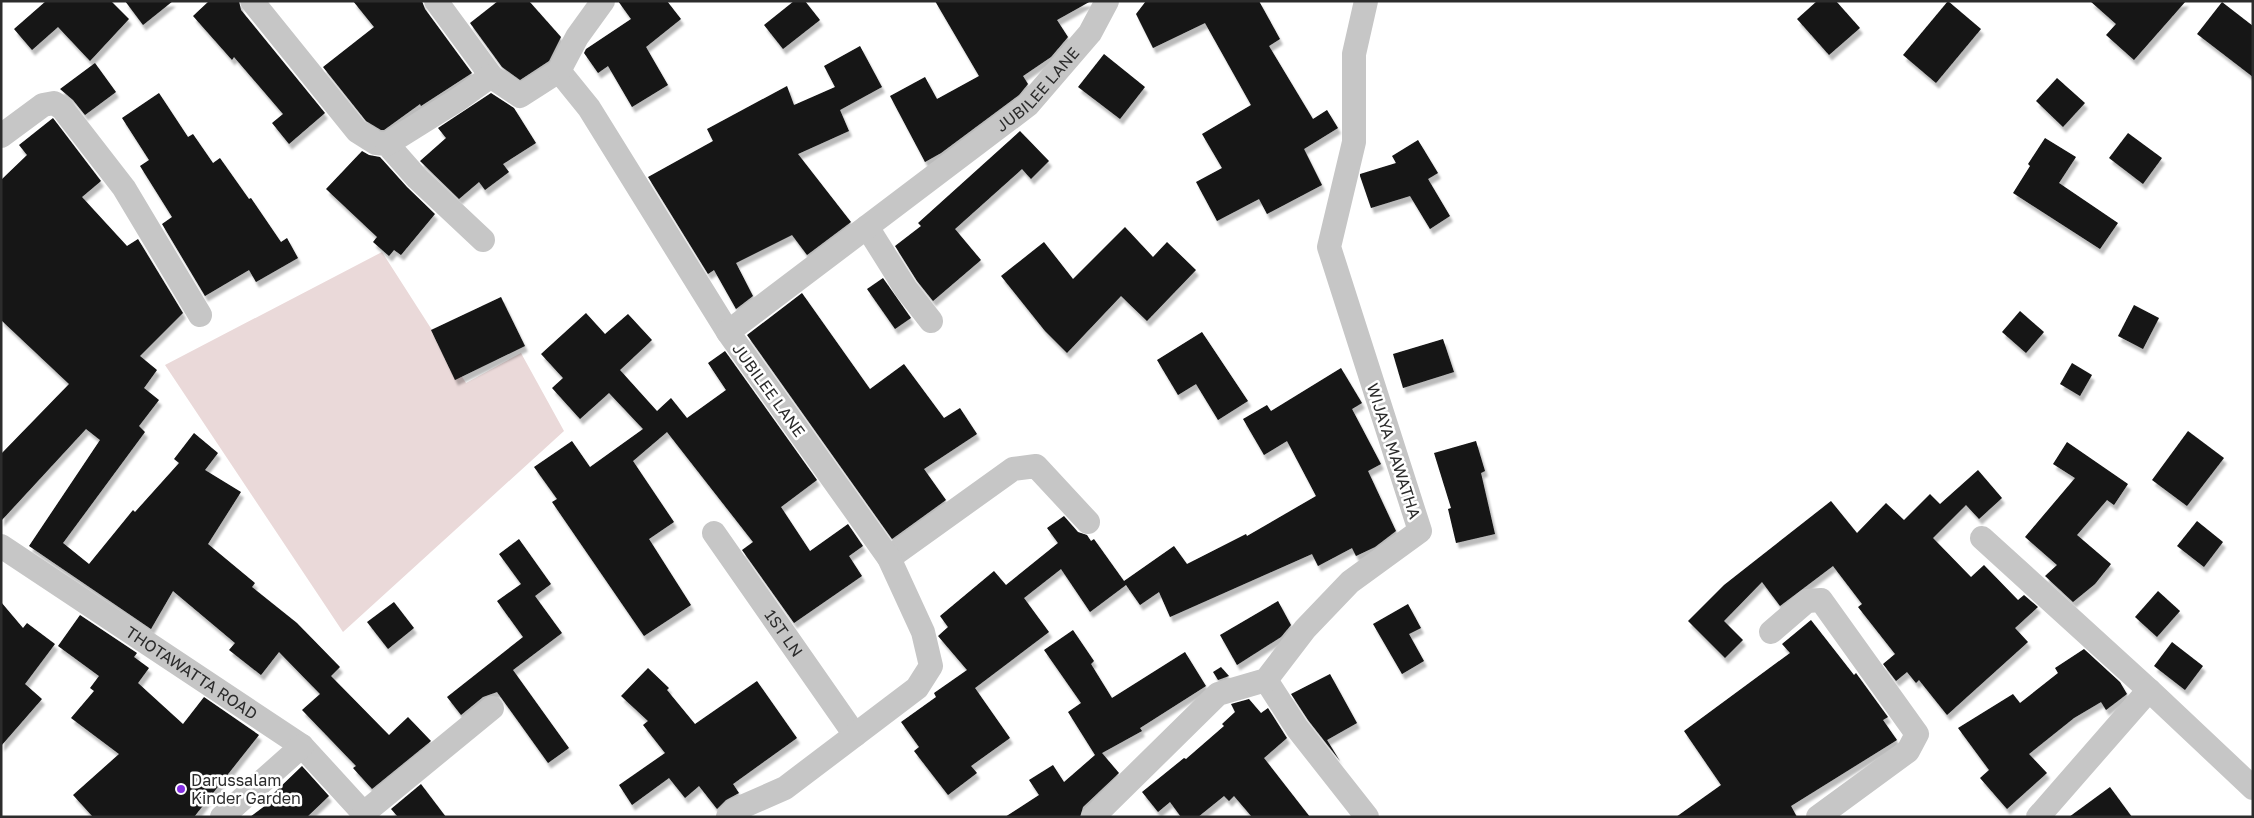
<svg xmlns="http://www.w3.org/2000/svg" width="2254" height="818" font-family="'Golos Text',sans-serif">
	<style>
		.green { fill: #ead9d9 }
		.building { fill: #131313; filter: url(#shadow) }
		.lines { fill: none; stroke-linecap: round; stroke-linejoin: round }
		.street { stroke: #c6c6c6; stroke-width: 24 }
		.poi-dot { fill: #842ee2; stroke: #fff; stroke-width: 2 }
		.labels { text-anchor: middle; stroke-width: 5; stroke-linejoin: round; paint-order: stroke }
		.street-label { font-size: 16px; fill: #2c2c2c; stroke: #fff }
		.poi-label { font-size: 16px; fill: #2c2c2c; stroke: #fff; text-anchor: start }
	</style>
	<defs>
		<filter id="shadow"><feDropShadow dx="3" dy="5.5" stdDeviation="1" flood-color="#0004"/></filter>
	</defs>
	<rect width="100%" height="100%" fill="#fff"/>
	<path class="green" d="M 382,252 L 466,383 L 521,353 L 564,431 L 343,632 L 165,365 Z"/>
	<g class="building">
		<path d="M 46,1 L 111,1 L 129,19 L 90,61 L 58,27 L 32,50 L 14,29 Z"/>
		<path d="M 125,1 L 173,1 L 143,25 Z"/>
		<path d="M 209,1 L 239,1 L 241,10 L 325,113 L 289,144 L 272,123 L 283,114 L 234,57 L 232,60 L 193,16 Z"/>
		<path d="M 353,1 L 422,1 L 425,9 L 472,73 L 421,106 L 420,104 L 384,130 L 381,130 L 366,121 L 323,67 L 374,27 Z"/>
		<path d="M 498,1 L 529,1 L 561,37 L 549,61 L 520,80 L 502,67 L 470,23 Z"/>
		<path d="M 618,1 L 667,1 L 681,19 L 646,47 L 668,85 L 632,107 L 608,66 L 598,73 L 584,53 L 586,49 L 631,19 Z"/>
		<path d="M 794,1 L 805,1 L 820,20 L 783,49 L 764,25 Z"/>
		<path d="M 935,1 L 1091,1 L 1057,20 L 1068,37 L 1051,57 L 1023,76 L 1028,84 L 1019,95 L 941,153 L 925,162 L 890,96 L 925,77 L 937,99 L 979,76 Z"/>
		<path d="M 1146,1 L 1259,1 L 1280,39 L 1269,46 L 1313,119 L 1327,110 L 1338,128 L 1304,149 L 1322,185 L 1267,214 L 1259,199 L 1217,221 L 1196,182 L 1222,168 L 1202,134 L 1251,105 L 1205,23 L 1153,48 L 1136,14 Z"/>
		<path d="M 1817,1 L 1836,1 L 1860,28 L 1829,55 L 1797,19 Z"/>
		<path d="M 1948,1 L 1981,29 L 1936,83 L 1903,55 Z"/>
		<path d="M 2090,1 L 2186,1 L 2134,60 L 2106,35 L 2116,24 Z"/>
		<path d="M 2222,2 L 2253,26 L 2253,77 L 2197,34 Z"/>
		<path d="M 860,46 L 882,87 L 840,110 L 849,131 L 798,154 L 851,222 L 807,255 L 792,235 L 736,263 L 753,296 L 736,309 L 714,270 L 708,274 L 648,177 L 713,141 L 707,129 L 787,86 L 794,105 L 835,87 L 824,66 Z"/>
		<path d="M 1104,54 L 1145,87 L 1120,119 L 1078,87 Z"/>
		<path d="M 95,63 L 116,92 L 85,115 L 73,100 L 60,89 Z"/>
		<path d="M 2057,78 L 2085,103 L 2063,127 L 2036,101 Z"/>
		<path d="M 159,93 L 188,137 L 193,134 L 213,163 L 220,158 L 249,199 L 251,198 L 281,242 L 287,238 L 298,258 L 256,282 L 249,270 L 205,296 L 162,224 L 172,217 L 140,166 L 149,160 L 122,118 Z"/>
		<path d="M 491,93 L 514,108 L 536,143 L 503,164 L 509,172 L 485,190 L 479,182 L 459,199 L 420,161 L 446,138 L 438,128 Z"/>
		<path d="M 53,118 L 101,181 L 82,197 L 127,246 L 138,239 L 183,313 L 140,356 L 157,370 L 144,388 L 159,400 L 139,426 L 145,432 L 63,543 L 89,564 L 133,510 L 135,512 L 179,463 L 174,459 L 194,433 L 218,453 L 205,470 L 241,492 L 208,544 L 255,583 L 252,587 L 297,623 L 340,667 L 331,676 L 389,735 L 408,717 L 431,741 L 372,789 L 353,768 L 356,766 L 302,710 L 320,694 L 279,652 L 261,675 L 229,650 L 235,643 L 173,591 L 151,629 L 29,546 L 100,440 L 86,429 L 1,521 L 1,454 L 69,384 L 1,320 L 1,180 L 27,155 L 19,145 Z"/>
		<path d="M 1020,131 L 1049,161 L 1031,179 L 1022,169 L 955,229 L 981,260 L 933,301 L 917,281 L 895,246 L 921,226 L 918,223 Z"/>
		<path d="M 2128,133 L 2162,158 L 2143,184 L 2109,158 Z"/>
		<path d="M 2045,138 L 2076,157 L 2059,183 L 2118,223 L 2100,249 L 2013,193 L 2030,166 L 2028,164 Z"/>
		<path d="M 1418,140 L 1438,173 L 1428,179 L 1450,216 L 1430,229 L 1410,196 L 1371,208 L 1360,176 L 1360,174 L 1396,163 L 1392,156 Z"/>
		<path d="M 362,151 L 369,155 L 380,157 L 407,187 L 435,214 L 401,255 L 394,250 L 389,256 L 373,242 L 377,237 L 326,189 Z"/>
		<path d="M 1125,227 L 1153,257 L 1167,242 L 1196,270 L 1147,321 L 1121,296 L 1067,353 L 1045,331 L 1001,276 L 1044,242 L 1073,279 Z"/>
		<path d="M 883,278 L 911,318 L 895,329 L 867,289 Z"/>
		<path d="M 802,293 L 870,389 L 904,364 L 944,418 L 960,408 L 977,434 L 924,469 L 946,500 L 892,539 L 747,335 Z"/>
		<path d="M 501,297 L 525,346 L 455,380 L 431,330 Z"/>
		<path d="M 2134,305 L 2159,318 L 2143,349 L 2118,336 Z"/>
		<path d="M 2020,311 L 2044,332 L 2026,353 L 2002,332 Z"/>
		<path d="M 586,313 L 605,334 L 628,314 L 652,340 L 620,370 L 657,411 L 671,398 L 687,418 L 726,390 L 708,363 L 725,351 L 817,480 L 781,507 L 810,551 L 848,524 L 863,546 L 849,556 L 862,576 L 794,623 L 742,550 L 753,542 L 667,432 L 633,461 L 674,522 L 649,539 L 691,605 L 644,636 L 552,502 L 557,499 L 534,467 L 572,441 L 590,467 L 643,429 L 609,393 L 580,419 L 552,388 L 563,378 L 541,354 Z"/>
		<path d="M 1202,332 L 1248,401 L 1218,420 L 1196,384 L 1178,395 L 1157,360 Z"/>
		<path d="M 1443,339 L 1454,372 L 1403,388 L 1393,354 Z"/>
		<path d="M 2072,363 L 2092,375 L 2080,396 L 2060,384 Z"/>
		<path d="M 1341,368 L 1362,403 L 1352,409 L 1381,464 L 1368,471 L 1396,531 L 1375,547 L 1356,556 L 1352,548 L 1318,566 L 1312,554 L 1170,617 L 1159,592 L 1140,605 L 1126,585 L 1090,612 L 1061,569 L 1024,598 L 1049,632 L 975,688 L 1010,738 L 971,766 L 977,773 L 948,795 L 914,751 L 919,747 L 901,722 L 936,697 L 934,693 L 967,670 L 938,636 L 948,627 L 940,616 L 994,571 L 1006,585 L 1058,543 L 1047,528 L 1064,516 L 1078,532 L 1087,535 L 1091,541 L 1094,539 L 1124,581 L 1174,546 L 1187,564 L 1246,534 L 1247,536 L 1316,496 L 1287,441 L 1264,455 L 1243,419 L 1267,405 L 1271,411 Z"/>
		<path d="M 2188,431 L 2224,458 L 2187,506 L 2152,480 Z"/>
		<path d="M 1476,441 L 1485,471 L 1481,473 L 1495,534 L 1456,543 L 1448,509 L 1451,508 L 1434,453 Z"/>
		<path d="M 2067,442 L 2128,484 L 2114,505 L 2107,500 L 2077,535 L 2111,564 L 2095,584 L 2073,602 L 2045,576 L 2057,565 L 2025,537 L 2075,478 L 2053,464 Z"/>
		<path d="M 1978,470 L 2002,498 L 1979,519 L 1966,505 L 1933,538 L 1971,577 L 1984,565 L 2018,600 L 2024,595 L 2038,607 L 2015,628 L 2028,642 L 1947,715 L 1919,680 L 1916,683 L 1907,672 L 1896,681 L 1883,664 L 1895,654 L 1858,607 L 1862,604 L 1833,566 L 1780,606 L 1762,582 L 1724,621 L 1743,640 L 1725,658 L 1688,621 L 1724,585 L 1831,501 L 1857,533 L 1886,503 L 1904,520 L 1930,494 L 1940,504 Z"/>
		<path d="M 2197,521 L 2223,542 L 2204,567 L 2177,546 Z"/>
		<path d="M 519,539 L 551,584 L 535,596 L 562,633 L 513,670 L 569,748 L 548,763 L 497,692 L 483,697 L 461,715 L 447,697 L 523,637 L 497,601 L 521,584 L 499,554 Z"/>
		<path d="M 2158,591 L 2180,611 L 2157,637 L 2135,617 Z"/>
		<path d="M 1278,601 L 1291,625 L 1281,637 L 1237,665 L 1220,635 Z"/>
		<path d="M 1,602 L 23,628 L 27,623 L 55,644 L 25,684 L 42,699 L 1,746 Z"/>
		<path d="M 394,602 L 414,628 L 388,649 L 367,622 Z"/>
		<path d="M 1408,604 L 1421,628 L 1409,634 L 1424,661 L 1402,674 L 1373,624 Z"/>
		<path d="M 80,615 L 137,653 L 134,657 L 149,668 L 138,683 L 183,724 L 204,697 L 259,735 L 194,817 L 93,817 L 73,795 L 119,754 L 71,718 L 94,691 L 90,688 L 99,676 L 58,646 Z"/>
		<path d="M 1811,620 L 1854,675 L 1856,673 L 1888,717 L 1883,720 L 1897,740 L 1791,806 L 1797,817 L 1676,817 L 1721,785 L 1684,731 L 1790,653 L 1782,644 Z"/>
		<path d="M 1073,630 L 1094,661 L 1091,664 L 1112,698 L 1185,652 L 1206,686 L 1140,728 L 1142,731 L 1102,753 L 1119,773 L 1083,807 L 1080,817 L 1005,817 L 1039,795 L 1029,780 L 1053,765 L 1064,782 L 1095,755 L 1068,712 L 1081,703 L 1044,650 Z"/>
		<path d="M 2172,642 L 2203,666 L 2185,690 L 2154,666 Z"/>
		<path d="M 2084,649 L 2120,682 L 2127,694 L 2106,710 L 2101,702 L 2074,718 L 2029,754 L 2047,773 L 2007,809 L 1980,778 L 1989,770 L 1958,728 L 2013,694 L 2020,703 L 2058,673 L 2055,668 Z"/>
		<path d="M 1221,667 L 1229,676 L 1218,680 L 1213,672 Z"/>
		<path d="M 648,668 L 669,688 L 667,690 L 695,724 L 757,681 L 797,738 L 733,784 L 739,793 L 726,800 L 717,809 L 699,786 L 685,798 L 669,778 L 632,805 L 619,785 L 665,753 L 643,725 L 648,721 L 621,696 Z"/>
		<path d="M 1330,674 L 1357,723 L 1327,740 L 1340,761 L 1308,720 L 1291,694 Z"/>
		<path d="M 1249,699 L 1261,713 L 1268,708 L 1287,738 L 1264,758 L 1310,817 L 1252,817 L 1234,796 L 1229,801 L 1224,796 L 1198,817 L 1181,817 L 1170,802 L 1158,812 L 1142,792 L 1184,758 L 1186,759 L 1224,726 L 1222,724 L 1235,712 L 1231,704 Z"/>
		<path d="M 302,766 L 329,796 L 307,817 L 250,817 L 278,796 L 274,793 Z"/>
		<path d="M 421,784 L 446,817 L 398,817 L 391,809 Z"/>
		<path d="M 2110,787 L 2132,817 L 2069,817 Z"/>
	</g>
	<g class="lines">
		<g class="street">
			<path d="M 252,1 L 357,131 L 376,143 L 387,144 L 417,178 L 483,240"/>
			<path d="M 436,1 L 492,77 L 520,96 L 559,71 L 589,108 L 728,332"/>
			<path d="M 559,71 L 577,37 L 603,1"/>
			<path d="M 1,136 L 43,105 L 54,103 L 62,108 L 124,188 L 200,315"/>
			<path d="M 387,144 L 459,99 L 491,76"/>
			<path d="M 867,227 L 906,289 L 931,321"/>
			<path id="s1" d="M 714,533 L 855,735"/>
			<path d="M 1982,538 L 2149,690"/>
			<path id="s2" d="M 1,546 L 302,746 L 367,817"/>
			<path d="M 889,558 L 1013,469 L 1036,466 L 1088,522"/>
			<path d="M 1771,632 L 1807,601 L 1821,600 L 1917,734 L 1908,751 L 1818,817"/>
			<path d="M 1266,680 L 1297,728 L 1367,817"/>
			<path d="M 364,813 L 492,708"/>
			<path d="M 222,817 L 302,746"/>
			<path id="s3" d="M 728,817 L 735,810 L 785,788 L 917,688 L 931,666 L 923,632 L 889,558 L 728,332 L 1028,105 L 1090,33 L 1107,1"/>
			<path d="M 1093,817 L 1218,694 L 1266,680 L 1305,629 L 1350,582 L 1420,531 L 1329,247 L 1354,142 L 1354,54 L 1366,1"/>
			<path d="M 2038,817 L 2149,690 L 2253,788"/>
		</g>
	</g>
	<circle class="poi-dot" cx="181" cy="789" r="5"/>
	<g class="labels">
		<g class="street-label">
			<text dy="6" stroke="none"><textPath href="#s3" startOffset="1044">JUBILEE LANE</textPath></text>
			<text transform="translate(769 390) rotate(54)" y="6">JUBILEE LANE</text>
			<text transform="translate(1394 451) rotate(72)" y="6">WIJAYA MAWATHA</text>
			<text dy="6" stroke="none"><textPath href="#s1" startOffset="122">1ST LN</textPath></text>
			<text dy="6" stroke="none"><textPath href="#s2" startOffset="229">THOTAWATTA ROAD</textPath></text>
		</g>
		<g class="poi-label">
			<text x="191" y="786">Darussalam<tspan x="191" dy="18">Kinder Garden</tspan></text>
		</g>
	</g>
	<rect width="2254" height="818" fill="none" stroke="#2c2c2c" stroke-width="5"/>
</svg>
